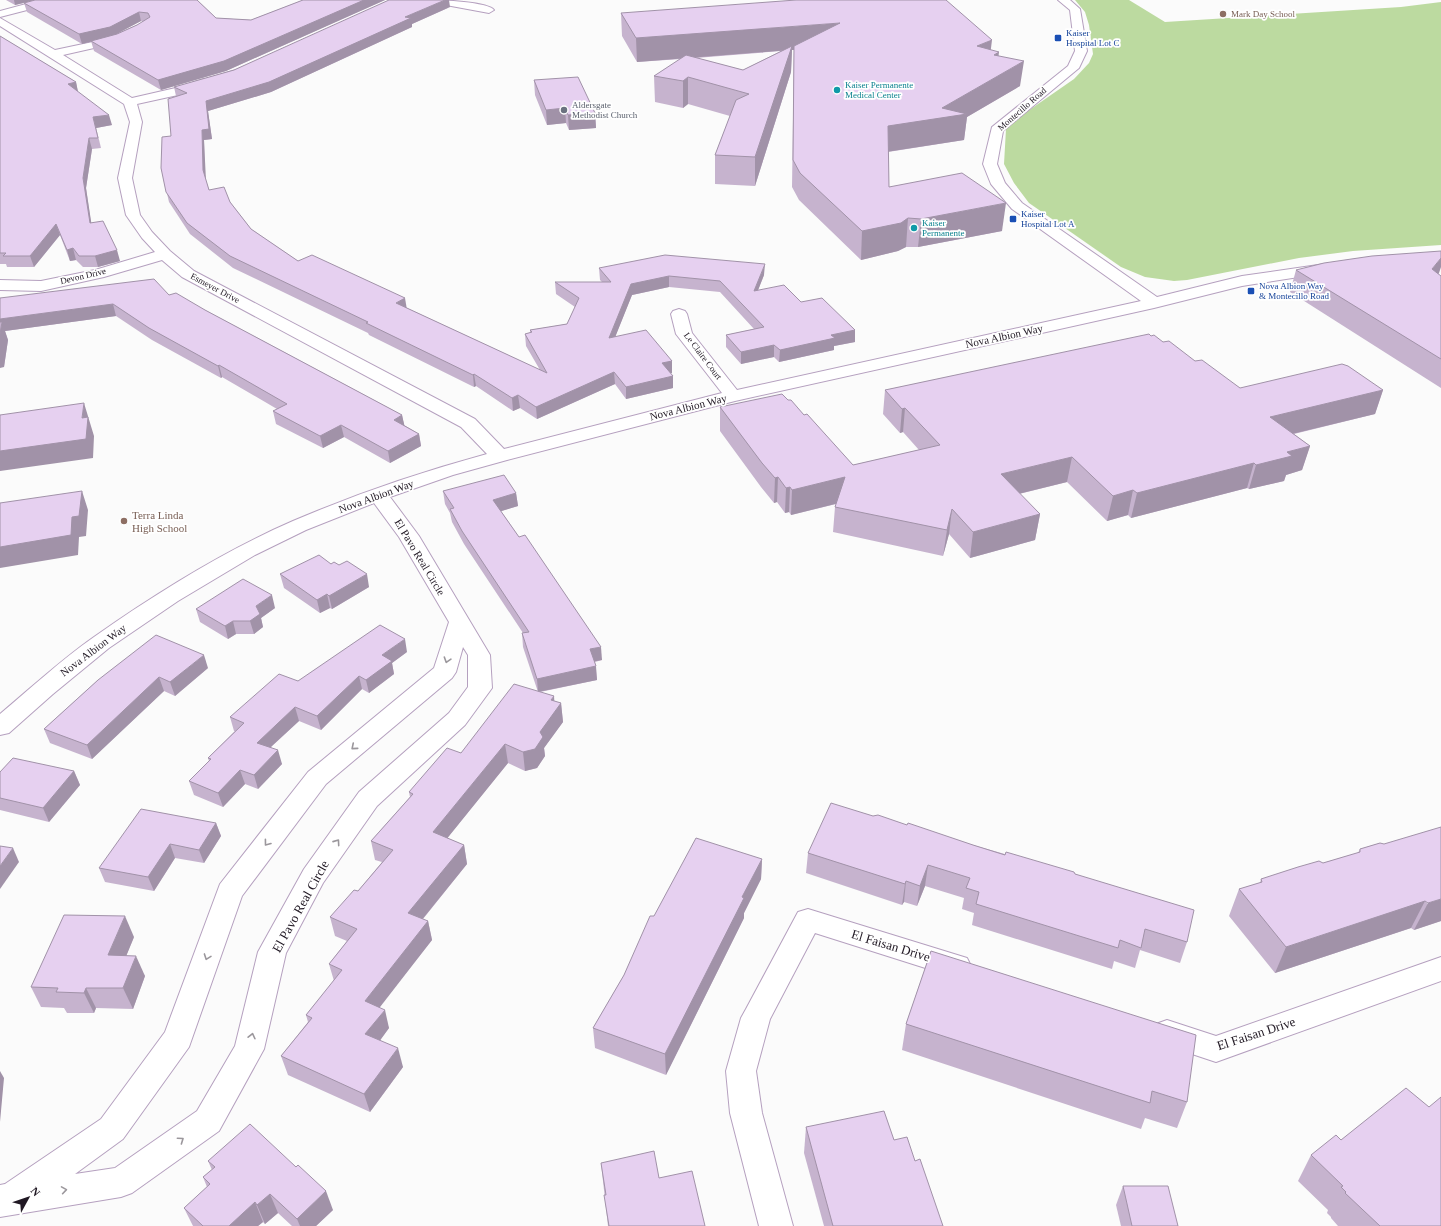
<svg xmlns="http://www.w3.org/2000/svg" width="1441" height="1226" font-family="Georgia,serif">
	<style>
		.green { fill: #bcdaa0 }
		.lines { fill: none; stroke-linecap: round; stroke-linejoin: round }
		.minor-casing { stroke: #b5a0bf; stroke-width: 2 }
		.minor { fill: #fff; fill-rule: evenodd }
		.wall { fill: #c6b3ce; fill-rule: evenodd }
		.shaded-wall { fill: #a192a8 }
		.building { fill: #e6d0f0; stroke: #a192a8 }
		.oneway { stroke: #9b979c }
		.education-dot { fill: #8d6e63; stroke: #fff; stroke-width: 1.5 }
		.transit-dot { fill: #1a4fb4; stroke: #fff; stroke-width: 1.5 }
		.culture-dot { fill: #0f9aa8; stroke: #fff; stroke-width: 1.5 }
		.worship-dot { fill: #6b7280; stroke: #fff; stroke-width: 1.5 }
		.labels { text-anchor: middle; stroke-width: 3.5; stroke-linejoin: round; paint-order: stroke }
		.far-education-label { font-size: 9px; fill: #785e54; stroke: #fff; text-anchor: start }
		.far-transit-label { font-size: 9px; fill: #164399; stroke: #fff; text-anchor: start }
		.far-culture-label { font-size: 9px; fill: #0d838f; stroke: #fff; text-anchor: start }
		.far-worship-label { font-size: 9px; fill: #5b616d; stroke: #fff; text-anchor: start }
		.far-street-label { font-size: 9px; fill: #201823; stroke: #fff }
		.street-label { font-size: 11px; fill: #201823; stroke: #fff }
		.education-label { font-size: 11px; fill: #785e54; stroke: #fff; text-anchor: start }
		.near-street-label { font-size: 13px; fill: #201823; stroke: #fff }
	</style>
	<rect width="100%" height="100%" fill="#fbfbfb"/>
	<path class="green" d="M 1075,0 L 1129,0 L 1165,22 L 1401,7 L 1441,2 L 1441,245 L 1353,251 L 1299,258 L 1187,280 L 1174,281 L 1145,277 L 1121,267 L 1029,203 L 1014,183 L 1004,164 L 1006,129 L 1025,113 L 1074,79 L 1089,63 L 1093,54 L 1089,25 L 1085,12 Z"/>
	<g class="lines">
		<g class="minor-casing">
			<g id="minor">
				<path d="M 41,0 L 59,0 L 58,2 L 0,17 L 0,11 Z"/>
				<path d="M 430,0 C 441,0 488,2 494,10 L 489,13 L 435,3 Z"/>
				<path d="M 1058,0 L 1070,0 L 1080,9 L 1087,51 L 1079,68 L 1003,131 L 997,164 L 1005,183 L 1022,203 L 1157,297 L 1242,276 L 1325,264 L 1331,266 L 1333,269 L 1331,272 L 1242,286 L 1154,308 L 735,401 L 507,460 L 453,475 L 390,497 L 419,536 L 490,655 L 492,688 L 465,725 L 377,806 L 323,883 L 286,953 L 264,1049 L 219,1131 L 132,1193 L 121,1197 L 0,1217 L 0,1185 L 5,1184 L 101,1119 L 165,1032 L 220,884 L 308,772 L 434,668 L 449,622 L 399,537 L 374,503 L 306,530 L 255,555 L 178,601 L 109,648 L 53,694 L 9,733 L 0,735 L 0,714 C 31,688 61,660 94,637 C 155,594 224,551 293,521 C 356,494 421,472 487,454 L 461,427 L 182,277 L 162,260 L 104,277 L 41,291 L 0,290 L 0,280 L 41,281 L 95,270 L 155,252 L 142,238 L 126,215 L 118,178 L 130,122 L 124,104 L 0,26 L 0,18 L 55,50 L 121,36 L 125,37 L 127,39 L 125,41 L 63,55 L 132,98 L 180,87 L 204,79 L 208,80 L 210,83 L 208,86 L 187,93 L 137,104 L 142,122 L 132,178 L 140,215 L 152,232 L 170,251 L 194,271 L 475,419 L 504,449 L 722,393 L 676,334 L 671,314 L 673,311 L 679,309 L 685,311 L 687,314 L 692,333 L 737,390 L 1141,301 L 1012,209 L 991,184 L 983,164 L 992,127 L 1068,66 L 1075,51 L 1070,10 ZM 463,647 L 468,655 L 468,687 L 449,713 L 359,792 L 304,869 L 258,952 L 235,1046 L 197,1111 L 115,1168 L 75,1174 L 123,1139 L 189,1047 L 242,896 L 326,784 L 452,678 L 456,672 Z"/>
				<path d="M 808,909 L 967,958 L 971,966 L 967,974 L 957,978 L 815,933 L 770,1019 L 756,1071 L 762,1113 L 793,1226 L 759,1226 L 730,1113 L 726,1071 L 741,1018 L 746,1009 L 798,912 Z"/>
				<path d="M 1441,957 L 1441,981 L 1216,1062 L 1156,1042 L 1152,1033 L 1156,1024 L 1167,1020 L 1216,1036 Z"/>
			</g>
		</g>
		<use href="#minor" class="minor"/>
	</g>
	<g class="wall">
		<path d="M 6,0 L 197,0 L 216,18 L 251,20 L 303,0 L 385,0 L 226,71 L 161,90 L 94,51 L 91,41 L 106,37 L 82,44 L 27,12 L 24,3 L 15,5 ZM 141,21 L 143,22 L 137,25 L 113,35 Z"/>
		<path d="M 450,7 L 412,24 L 412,27 L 271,92 L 208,111 L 212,139 L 204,140 L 205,177 L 209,190 L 230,202 L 251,229 L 298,261 L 407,308 L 540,370 L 526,346 L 525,334 L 530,333 L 530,330 L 567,324 L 575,307 L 556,294 L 555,282 L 602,282 L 600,280 L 599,268 L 764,275 L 758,290 L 801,302 L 855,330 L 855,342 L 834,346 L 834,350 L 779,362 L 774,357 L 741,364 L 726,347 L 726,335 L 754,329 L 720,292 L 669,287 L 632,295 L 615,337 L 672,361 L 672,373 L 670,373 L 673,376 L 673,388 L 626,399 L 615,384 L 537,419 L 520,408 L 513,411 L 476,386 L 474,387 L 369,335 L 368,333 L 233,268 L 190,234 L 169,202 L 161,168 L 171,136 L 176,96 L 174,87 Z"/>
		<path d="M 621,13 L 991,50 L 999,56 L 1020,86 L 967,117 L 964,140 L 888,152 L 889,187 L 1002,231 L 918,247 L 906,247 L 898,251 L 861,260 L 799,200 L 792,187 L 794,50 L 792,50 L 791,72 L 755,186 L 715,184 L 715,155 L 730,116 L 688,104 L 683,108 L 655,102 L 654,76 L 681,59 L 637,62 L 622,36 ZM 781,51 L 743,70 L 696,58 Z"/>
		<path d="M 0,36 L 76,82 L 78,92 L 112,125 L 96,128 L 101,148 L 92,149 L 86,188 L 91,223 L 120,261 L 98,267 L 83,267 L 76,260 L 70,261 L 60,235 L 34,267 L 7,267 L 6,264 L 0,264 Z"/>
		<path d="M 534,80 L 595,113 L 596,128 L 569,130 L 566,123 L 547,125 L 535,95 Z"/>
		<path d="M 1296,270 L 1439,273 L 1438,274 L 1441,276 L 1441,388 L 1290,292 Z"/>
		<path d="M 169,295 L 205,310 L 402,415 L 404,425 L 419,434 L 421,446 L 390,463 L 344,437 L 323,448 L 276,424 L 273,411 L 277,409 L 222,377 L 221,378 L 152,340 L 116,316 L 5,331 L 8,340 L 4,367 L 0,298 Z"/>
		<path d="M 1151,336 L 1195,361 L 1240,388 L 1383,390 L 1375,414 L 1294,434 L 1310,446 L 1302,470 L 1286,475 L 1284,481 L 1249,489 L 1247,488 L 1131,518 L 1128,515 L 1107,521 L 1067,482 L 1019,494 L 1040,514 L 1035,540 L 970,558 L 949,534 L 943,556 L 833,532 L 835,507 L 836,504 L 791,515 L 789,512 L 785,513 L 777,502 L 774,503 L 761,487 L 720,431 L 720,407 L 788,400 L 804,415 L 853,465 L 919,450 L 903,432 L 900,433 L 883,414 L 885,390 Z"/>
		<path d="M 443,491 L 516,493 L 518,506 L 501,511 L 602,660 L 595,662 L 597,680 L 540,692 L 554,701 L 561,703 L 563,722 L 544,748 L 545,756 L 537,768 L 525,771 L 508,763 L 447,838 L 464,845 L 467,864 L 423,919 L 428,921 L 432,940 L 379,1007 L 389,1028 L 380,1040 L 403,1067 L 370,1112 L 288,1075 L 281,1056 L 308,1022 L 306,1015 L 334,981 L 329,964 L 347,941 L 335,936 L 330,917 L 358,891 L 382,862 L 375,860 L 371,841 L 410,797 L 409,792 L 461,753 L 538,692 L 523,647 L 522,633 L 523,633 L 464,544 L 452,522 L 450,513 L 445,504 Z"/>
		<path d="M 331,564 L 339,565 L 369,587 L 332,609 L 330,608 L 320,613 L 284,588 L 280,574 Z"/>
		<path d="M 275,608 L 261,618 L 263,627 L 254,634 L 236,634 L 228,639 L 200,622 L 196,609 Z"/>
		<path d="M 407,652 L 392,663 L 394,674 L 369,693 L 362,689 L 321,730 L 299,721 L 271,747 L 282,764 L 258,789 L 245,784 L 223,807 L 194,795 L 189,781 L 209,761 L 208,758 L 235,731 L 234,731 L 230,717 Z"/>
		<path d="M 208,668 L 175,696 L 164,691 L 92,759 L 50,743 L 44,729 L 98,680 Z"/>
		<path d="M 74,771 L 80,785 L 49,822 L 0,810 L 0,772 Z"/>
		<path d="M 873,816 L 973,845 L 1075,874 L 1187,942 L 1180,963 L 1140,950 L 1135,968 L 1114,961 L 1112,969 L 972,925 L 974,913 L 962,909 L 964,898 L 925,886 L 917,906 L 904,902 L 902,905 L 806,873 L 808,853 Z"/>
		<path d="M 216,823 L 221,836 L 204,863 L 175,858 L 154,891 L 105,882 L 99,868 Z"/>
		<path d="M 1380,843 L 1441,921 L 1414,930 L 1411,928 L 1275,973 L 1229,916 L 1239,889 L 1260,883 L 1261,879 L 1323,863 L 1358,853 L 1360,849 Z"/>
		<path d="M 762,859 L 761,879 L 744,913 L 744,918 L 666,1075 L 595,1048 L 593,1028 L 624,975 L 654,916 Z"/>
		<path d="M 134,937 L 126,956 L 145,976 L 133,1009 L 96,1008 L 94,1013 L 67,1013 L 64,1008 L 41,1007 L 31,987 Z"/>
		<path d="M 931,951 L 1187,1102 L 1177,1128 L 1145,1118 L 1141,1129 L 902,1050 L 906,1024 Z"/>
		<path d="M 1429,1107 L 1441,1226 L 1338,1226 L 1331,1218 L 1331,1217 L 1327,1213 L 1328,1210 L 1298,1181 L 1311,1155 L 1341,1140 Z"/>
		<path d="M 806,1127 L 894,1140 L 915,1161 L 943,1226 L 824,1226 L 804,1153 Z"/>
		<path d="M 208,1161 L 333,1210 L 316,1226 L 292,1226 L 278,1213 L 265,1224 L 263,1222 L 258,1226 L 193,1226 L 184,1208 L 207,1187 L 203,1177 L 212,1170 Z"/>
		<path d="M 601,1163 L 659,1178 L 705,1226 L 608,1226 Z"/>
		<path d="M 1123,1186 L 1178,1226 L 1121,1226 L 1116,1205 Z"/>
	</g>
	<g class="shaded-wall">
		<path d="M 14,0 L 35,0 L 15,5 Z"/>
		<path d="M 364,0 L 385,0 L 226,71 L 161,90 L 158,80 Z"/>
		<path d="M 445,0 L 449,0 L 450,7 L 412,24 L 412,27 L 271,92 L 208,111 L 212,139 L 204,140 L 206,181 L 203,170 L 202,130 L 206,101 Z"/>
		<path d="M 139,12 L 141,21 L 113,36 L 82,44 L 79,34 Z"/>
		<path d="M 840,23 L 839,47 L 792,50 L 791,72 L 755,186 L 755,157 L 790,50 L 637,62 L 636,38 Z"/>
		<path d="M 992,40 L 989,64 L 977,46 Z"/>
		<path d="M 999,52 L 996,76 L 994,55 Z"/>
		<path d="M 1024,61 L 1020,86 L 967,117 L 964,140 L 886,152 L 888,126 L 942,108 Z"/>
		<path d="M 688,77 L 688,104 L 683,108 L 683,81 Z"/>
		<path d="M 76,82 L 78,92 L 68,84 Z"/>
		<path d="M 565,108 L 566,123 L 547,125 L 546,110 Z"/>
		<path d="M 595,113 L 596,128 L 569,130 L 568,115 Z"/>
		<path d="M 109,115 L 112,125 L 96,128 L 101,148 L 93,117 Z"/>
		<path d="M 89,138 L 92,149 L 86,188 L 93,234 L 90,223 L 83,178 Z"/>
		<path d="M 1006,203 L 1002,231 L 918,247 L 921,219 Z"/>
		<path d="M 908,218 L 906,247 L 898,251 L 861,260 L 862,231 Z"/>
		<path d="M 56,224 L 60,235 L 34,267 L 30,256 Z"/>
		<path d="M 73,248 L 76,260 L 70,261 L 67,250 Z"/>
		<path d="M 117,250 L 120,261 L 98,267 L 95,256 Z"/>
		<path d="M 1441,258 L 1441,267 L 1439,273 L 1424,291 L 1432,269 Z"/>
		<path d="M 765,264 L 764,275 L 753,303 L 754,291 Z"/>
		<path d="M 669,276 L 669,287 L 632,295 L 610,350 L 609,338 L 631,284 Z"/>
		<path d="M 405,298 L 407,310 L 396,303 Z"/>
		<path d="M 113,304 L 116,316 L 5,331 L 8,340 L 4,367 L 0,368 L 0,319 Z"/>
		<path d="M 855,330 L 855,342 L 834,346 L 834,350 L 779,362 L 780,350 L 831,335 Z"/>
		<path d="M 774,345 L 774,357 L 741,364 L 741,352 Z"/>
		<path d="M 672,361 L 672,373 L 662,375 L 662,363 Z"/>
		<path d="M 219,365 L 222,377 L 221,378 L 218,366 Z"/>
		<path d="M 614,372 L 615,384 L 537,419 L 536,407 Z"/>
		<path d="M 474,374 L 476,386 L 474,387 L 473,375 Z"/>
		<path d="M 673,376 L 673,388 L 626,399 L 626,387 Z"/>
		<path d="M 1383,390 L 1375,414 L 1263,441 L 1270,417 Z"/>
		<path d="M 518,395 L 520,408 L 513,411 L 512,398 Z"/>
		<path d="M 84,403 L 94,436 L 93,458 L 0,471 L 0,451 L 82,418 Z"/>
		<path d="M 905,408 L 903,432 L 900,433 L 902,409 Z"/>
		<path d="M 402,415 L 405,428 L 394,420 Z"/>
		<path d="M 341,425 L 344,437 L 323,448 L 320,436 Z"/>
		<path d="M 419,434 L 421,446 L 390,463 L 388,451 Z"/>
		<path d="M 1310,446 L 1302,470 L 1286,475 L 1284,481 L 1249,489 L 1256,465 L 1287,452 Z"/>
		<path d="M 1072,457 L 1067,482 L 997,499 L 1001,474 Z"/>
		<path d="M 1254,463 L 1247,488 L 1131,518 L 1137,493 Z"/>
		<path d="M 778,477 L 777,502 L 774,503 L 775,478 Z"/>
		<path d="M 845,477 L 843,502 L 791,515 L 792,490 Z"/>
		<path d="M 790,487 L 789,512 L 785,513 L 786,488 Z"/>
		<path d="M 1133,490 L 1128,515 L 1107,521 L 1113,496 Z"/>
		<path d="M 82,491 L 88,510 L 86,536 L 79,537 L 78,555 L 0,568 L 0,547 L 72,517 Z"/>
		<path d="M 516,493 L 518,506 L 495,513 L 493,500 Z"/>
		<path d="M 952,509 L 949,534 L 943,556 L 947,530 Z"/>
		<path d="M 1040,514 L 1035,540 L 970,558 L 973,532 Z"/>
		<path d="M 367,574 L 369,587 L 332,609 L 329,596 Z"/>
		<path d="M 327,594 L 330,608 L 320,613 L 317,600 Z"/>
		<path d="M 272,595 L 275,608 L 261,618 L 263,627 L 254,634 L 250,621 L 256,606 Z"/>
		<path d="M 233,621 L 236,634 L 228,639 L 225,626 Z"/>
		<path d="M 405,639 L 407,652 L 392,663 L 394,674 L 369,693 L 366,680 L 382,655 Z"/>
		<path d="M 601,647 L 602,660 L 591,662 L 590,649 Z"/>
		<path d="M 204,655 L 208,668 L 175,696 L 170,682 Z"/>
		<path d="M 596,666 L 597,680 L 538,692 L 537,679 Z"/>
		<path d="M 359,676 L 362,689 L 321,730 L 317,716 Z"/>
		<path d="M 159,677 L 164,691 L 92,759 L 87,745 Z"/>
		<path d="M 554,696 L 555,711 L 561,703 L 563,722 L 544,748 L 545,756 L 537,768 L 525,771 L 523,752 L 540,732 L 551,700 Z"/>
		<path d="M 295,707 L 299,721 L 261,756 L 257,743 Z"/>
		<path d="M 505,744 L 508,763 L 437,851 L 433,832 Z"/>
		<path d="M 278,750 L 282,764 L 258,789 L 254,775 Z"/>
		<path d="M 240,770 L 245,784 L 223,807 L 218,793 Z"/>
		<path d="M 74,771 L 80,785 L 49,822 L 43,808 Z"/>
		<path d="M 216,823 L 221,836 L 204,863 L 199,850 Z"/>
		<path d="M 170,844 L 175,858 L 154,891 L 148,877 Z"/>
		<path d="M 464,845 L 467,864 L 412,932 L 408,913 Z"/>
		<path d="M 13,848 L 19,862 L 0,889 L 0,866 Z"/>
		<path d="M 762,859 L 761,879 L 744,913 L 744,918 L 666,1075 L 665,1054 L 742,897 Z"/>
		<path d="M 928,865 L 925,886 L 917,906 L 920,886 Z"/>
		<path d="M 906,881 L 904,902 L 902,905 L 905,884 Z"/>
		<path d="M 1441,899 L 1441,921 L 1414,930 L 1428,903 Z"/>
		<path d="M 1425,901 L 1411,928 L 1275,973 L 1286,947 Z"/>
		<path d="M 125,916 L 134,937 L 118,976 L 108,955 Z"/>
		<path d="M 428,921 L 432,940 L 370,1020 L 365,1001 Z"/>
		<path d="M 136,956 L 145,976 L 133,1009 L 123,988 Z"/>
		<path d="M 86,988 L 96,1008 L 94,1013 L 84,993 Z"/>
		<path d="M 385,1010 L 389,1028 L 371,1053 L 365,1034 Z"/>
		<path d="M 398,1048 L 403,1067 L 370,1112 L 364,1094 Z"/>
		<path d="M 0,1071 L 4,1078 L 0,1122 Z"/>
		<path d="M 326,1191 L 333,1210 L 316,1226 L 300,1226 L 297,1219 Z"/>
		<path d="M 270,1194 L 278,1213 L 265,1224 L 257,1205 Z"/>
		<path d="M 255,1202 L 263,1222 L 258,1226 L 229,1226 Z"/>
	</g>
	<g class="building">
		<path d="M 35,0 L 197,0 L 216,18 L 251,20 L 303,0 L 364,0 L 224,61 L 158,80 L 91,41 L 117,34 L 137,25 L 150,17 L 148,13 L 139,12 L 110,27 L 79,34 L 24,3 Z"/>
		<path d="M 389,0 L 445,0 L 405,17 L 411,18 L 269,82 L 206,101 L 209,129 L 202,130 L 203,170 L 209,190 L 224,187 L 230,202 L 251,229 L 298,261 L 312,255 L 405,298 L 396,303 L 547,373 L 525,334 L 532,332 L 530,330 L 567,324 L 579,298 L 555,282 L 611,282 L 599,268 L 665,255 L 765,264 L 754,291 L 784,285 L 801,302 L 822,298 L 855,330 L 831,335 L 835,338 L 780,350 L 774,345 L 741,352 L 726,335 L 764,327 L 720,281 L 669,276 L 631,284 L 609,338 L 646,330 L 672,361 L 662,363 L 673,376 L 626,387 L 614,372 L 536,407 L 518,395 L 512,398 L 474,374 L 473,375 L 366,323 L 368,322 L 230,256 L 187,223 L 166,192 L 161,168 L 162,137 L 171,136 L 168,99 L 187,93 L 174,87 L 234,70 Z"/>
		<path d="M 796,0 L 946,0 L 992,40 L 977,46 L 999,52 L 994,55 L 1024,61 L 942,108 L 967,114 L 888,126 L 889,187 L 962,173 L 1006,203 L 921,219 L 908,218 L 901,223 L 862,231 L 800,173 L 793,160 L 794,46 L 840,23 L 636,38 L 621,13 Z"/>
		<path d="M 0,36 L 76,82 L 68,84 L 109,115 L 93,117 L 98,138 L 89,138 L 83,178 L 90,223 L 103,221 L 117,250 L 95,256 L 79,256 L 73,248 L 67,250 L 56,224 L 30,256 L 3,256 L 6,253 L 0,253 Z"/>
		<path d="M 792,46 L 755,157 L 715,155 L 736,100 L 749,94 L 688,77 L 683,81 L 654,76 L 686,55 L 743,70 Z"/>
		<path d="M 578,77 L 595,113 L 568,115 L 565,108 L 546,110 L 534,80 Z"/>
		<path d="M 1441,251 L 1441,258 L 1432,269 L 1441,276 L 1441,359 L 1296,270 L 1324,263 L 1372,256 Z"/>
		<path d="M 154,279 L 169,295 L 176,293 L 205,310 L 402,415 L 394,420 L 419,434 L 388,451 L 341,425 L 320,436 L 273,411 L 287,404 L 219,365 L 218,366 L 149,328 L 113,304 L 0,319 L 0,298 Z"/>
		<path d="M 0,322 L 2,322 L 0,334 Z"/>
		<path d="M 1149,334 L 1151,336 L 1154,335 L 1163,342 L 1169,341 L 1195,361 L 1202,360 L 1240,388 L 1342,364 L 1348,366 L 1383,390 L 1270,417 L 1310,446 L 1287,452 L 1292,456 L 1256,465 L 1254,463 L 1137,493 L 1133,490 L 1113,496 L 1072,457 L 1001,474 L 1040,514 L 973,532 L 952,509 L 947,530 L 835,507 L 845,477 L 792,490 L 790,487 L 786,488 L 778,477 L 775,478 L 762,463 L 720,407 L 782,394 L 788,400 L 791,400 L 804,415 L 807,414 L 853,465 L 940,445 L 905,408 L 902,409 L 885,390 Z"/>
		<path d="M 84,403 L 82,418 L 88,417 L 86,439 L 0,451 L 0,415 Z"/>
		<path d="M 504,475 L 516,493 L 493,500 L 519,537 L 525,535 L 601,647 L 590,649 L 596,666 L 537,679 L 522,633 L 529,632 L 462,531 L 450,509 L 454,508 L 443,491 Z"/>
		<path d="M 82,491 L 79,516 L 72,517 L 71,535 L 0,547 L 0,503 Z"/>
		<path d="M 319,555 L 331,564 L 334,562 L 339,565 L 347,561 L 367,574 L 329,596 L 327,594 L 317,600 L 280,574 Z"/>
		<path d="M 243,579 L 272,595 L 256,606 L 260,614 L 250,621 L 233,621 L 225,626 L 196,609 Z"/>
		<path d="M 380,625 L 405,639 L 382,655 L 392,661 L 366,680 L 359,676 L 317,716 L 295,707 L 257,743 L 278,750 L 254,775 L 240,770 L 218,793 L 189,781 L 211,759 L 208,758 L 244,723 L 230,717 L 279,674 L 298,681 Z"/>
		<path d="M 156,635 L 204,655 L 170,682 L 159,677 L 87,745 L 44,729 L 98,680 Z"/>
		<path d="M 514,684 L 554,696 L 551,700 L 561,703 L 540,732 L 543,737 L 535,749 L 523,752 L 505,744 L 433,832 L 464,845 L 408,913 L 428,921 L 365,1001 L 385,1010 L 365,1034 L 398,1048 L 364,1094 L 281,1056 L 312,1018 L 306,1015 L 342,970 L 329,964 L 357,929 L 330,917 L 354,890 L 358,891 L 393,850 L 371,841 L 413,794 L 409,792 L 447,748 L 461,753 Z"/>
		<path d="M 13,758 L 74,771 L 43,808 L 0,798 L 0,772 Z"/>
		<path d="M 831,803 L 873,816 L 878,815 L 907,825 L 908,823 L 973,845 L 1005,855 L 1006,852 L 1074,872 L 1075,874 L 1194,910 L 1187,942 L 1145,929 L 1141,948 L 1120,940 L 1118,948 L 976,904 L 979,892 L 966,888 L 970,878 L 928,865 L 920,886 L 906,881 L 905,884 L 808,853 Z"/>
		<path d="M 141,809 L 216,823 L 199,850 L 170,844 L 148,877 L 99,868 Z"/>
		<path d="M 1441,827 L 1441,899 L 1428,903 L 1425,901 L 1286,947 L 1239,889 L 1262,882 L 1261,879 L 1298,867 L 1319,861 L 1323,863 L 1360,852 L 1360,849 L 1380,843 L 1384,844 Z"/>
		<path d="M 696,838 L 762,859 L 742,897 L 744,898 L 665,1054 L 593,1028 L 624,975 L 650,916 L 654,916 Z"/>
		<path d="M 0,846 L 13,848 L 0,866 Z"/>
		<path d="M 64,915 L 125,916 L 108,955 L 136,956 L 123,988 L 86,988 L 84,993 L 56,992 L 58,988 L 31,987 Z"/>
		<path d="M 931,951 L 1196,1035 L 1187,1102 L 1152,1091 L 1150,1103 L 906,1024 Z"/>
		<path d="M 1406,1088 L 1429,1107 L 1441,1097 L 1441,1226 L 1380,1226 L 1345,1193 L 1346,1192 L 1341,1187 L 1343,1186 L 1311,1155 L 1336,1135 L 1341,1140 Z"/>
		<path d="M 884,1111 L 894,1140 L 907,1137 L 915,1161 L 920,1159 L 943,1226 L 833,1226 L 806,1127 Z"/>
		<path d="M 250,1124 L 296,1167 L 298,1165 L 326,1191 L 297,1219 L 270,1194 L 257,1205 L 255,1202 L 229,1226 L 203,1226 L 184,1208 L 210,1184 L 203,1177 L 215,1167 L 208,1161 Z"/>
		<path d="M 654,1151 L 659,1178 L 692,1171 L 705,1226 L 609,1226 L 604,1195 L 606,1195 L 601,1163 Z"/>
		<path d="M 1123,1186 L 1168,1186 L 1178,1226 L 1132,1226 Z"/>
	</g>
	<defs><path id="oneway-chevron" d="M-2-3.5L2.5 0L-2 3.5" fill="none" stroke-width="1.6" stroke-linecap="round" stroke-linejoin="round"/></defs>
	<g class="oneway">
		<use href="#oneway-chevron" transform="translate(447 660) rotate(108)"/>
		<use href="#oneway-chevron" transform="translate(354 747) rotate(140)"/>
		<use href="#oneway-chevron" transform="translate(337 842) rotate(-55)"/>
		<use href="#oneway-chevron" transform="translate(267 843) rotate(127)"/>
		<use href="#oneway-chevron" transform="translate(207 957) rotate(110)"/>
		<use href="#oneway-chevron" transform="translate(252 1036) rotate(-77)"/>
		<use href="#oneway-chevron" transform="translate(181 1140) rotate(-35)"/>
		<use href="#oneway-chevron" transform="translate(64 1190) rotate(-9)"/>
	</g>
	<g class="education-dot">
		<circle cx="1223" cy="14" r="4"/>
		<circle cx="124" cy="521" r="4"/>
	</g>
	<g class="transit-dot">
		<rect x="1054" y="34" width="8" height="8" rx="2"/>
		<rect x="1009" y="215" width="8" height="8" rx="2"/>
		<rect x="1247" y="287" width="8" height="8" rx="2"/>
	</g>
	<g class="culture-dot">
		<circle cx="837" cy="90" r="4"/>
		<circle cx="914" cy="228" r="4"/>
	</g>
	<circle class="worship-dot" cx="564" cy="110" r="4"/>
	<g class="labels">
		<g class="far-education-label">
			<text x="1231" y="17">Mark Day School</text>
		</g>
		<g class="far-transit-label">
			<text x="1066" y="36">Kaiser<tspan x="1066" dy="10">Hospital Lot C</tspan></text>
			<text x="1021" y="217">Kaiser<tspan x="1021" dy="10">Hospital Lot A</tspan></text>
			<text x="1259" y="289">Nova Albion Way<tspan x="1259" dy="10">&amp; Montecillo Road</tspan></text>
		</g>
		<g class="far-culture-label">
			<text x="845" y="88">Kaiser Permanente<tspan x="845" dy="10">Medical Center</tspan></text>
			<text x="922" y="226">Kaiser<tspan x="922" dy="10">Permanente</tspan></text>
		</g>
		<g class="far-worship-label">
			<text x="572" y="108">Aldersgate<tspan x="572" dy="10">Methodist Church</tspan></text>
		</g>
		<g class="far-street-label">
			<text transform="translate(1022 109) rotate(-41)" y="3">Montecillo Road</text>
			<text transform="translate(83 276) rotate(-13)" y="3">Devon Drive</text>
			<text transform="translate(215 288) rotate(28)" y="3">Esmeyer Drive</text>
			<text transform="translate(703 356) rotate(53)" y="3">Le Claire Court</text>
		</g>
		<g class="street-label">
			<text transform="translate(1004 336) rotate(-12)" y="4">Nova Albion Way</text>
			<text transform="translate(688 407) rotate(-14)" y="4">Nova Albion Way</text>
			<text transform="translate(376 496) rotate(-20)" y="4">Nova Albion Way</text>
			<text transform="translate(420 557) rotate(59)" y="4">El Pavo Real Circle</text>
			<text transform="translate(93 650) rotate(-37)" y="4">Nova Albion Way</text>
		</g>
		<g class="education-label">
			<text x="132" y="519">Terra Linda<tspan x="132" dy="13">High School</tspan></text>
		</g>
		<g class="near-street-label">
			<text transform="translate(300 906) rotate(-61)" y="5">El Pavo Real Circle</text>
			<text transform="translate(891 945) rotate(17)" y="5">El Faisan Drive</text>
			<text transform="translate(1256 1033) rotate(-18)" y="5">El Faisan Drive</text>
		</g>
	</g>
	<g transform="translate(28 1198) rotate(50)" stroke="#ffffff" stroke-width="3" paint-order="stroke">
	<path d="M0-3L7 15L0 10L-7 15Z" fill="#201823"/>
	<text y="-6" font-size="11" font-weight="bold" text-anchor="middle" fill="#201823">N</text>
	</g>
</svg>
